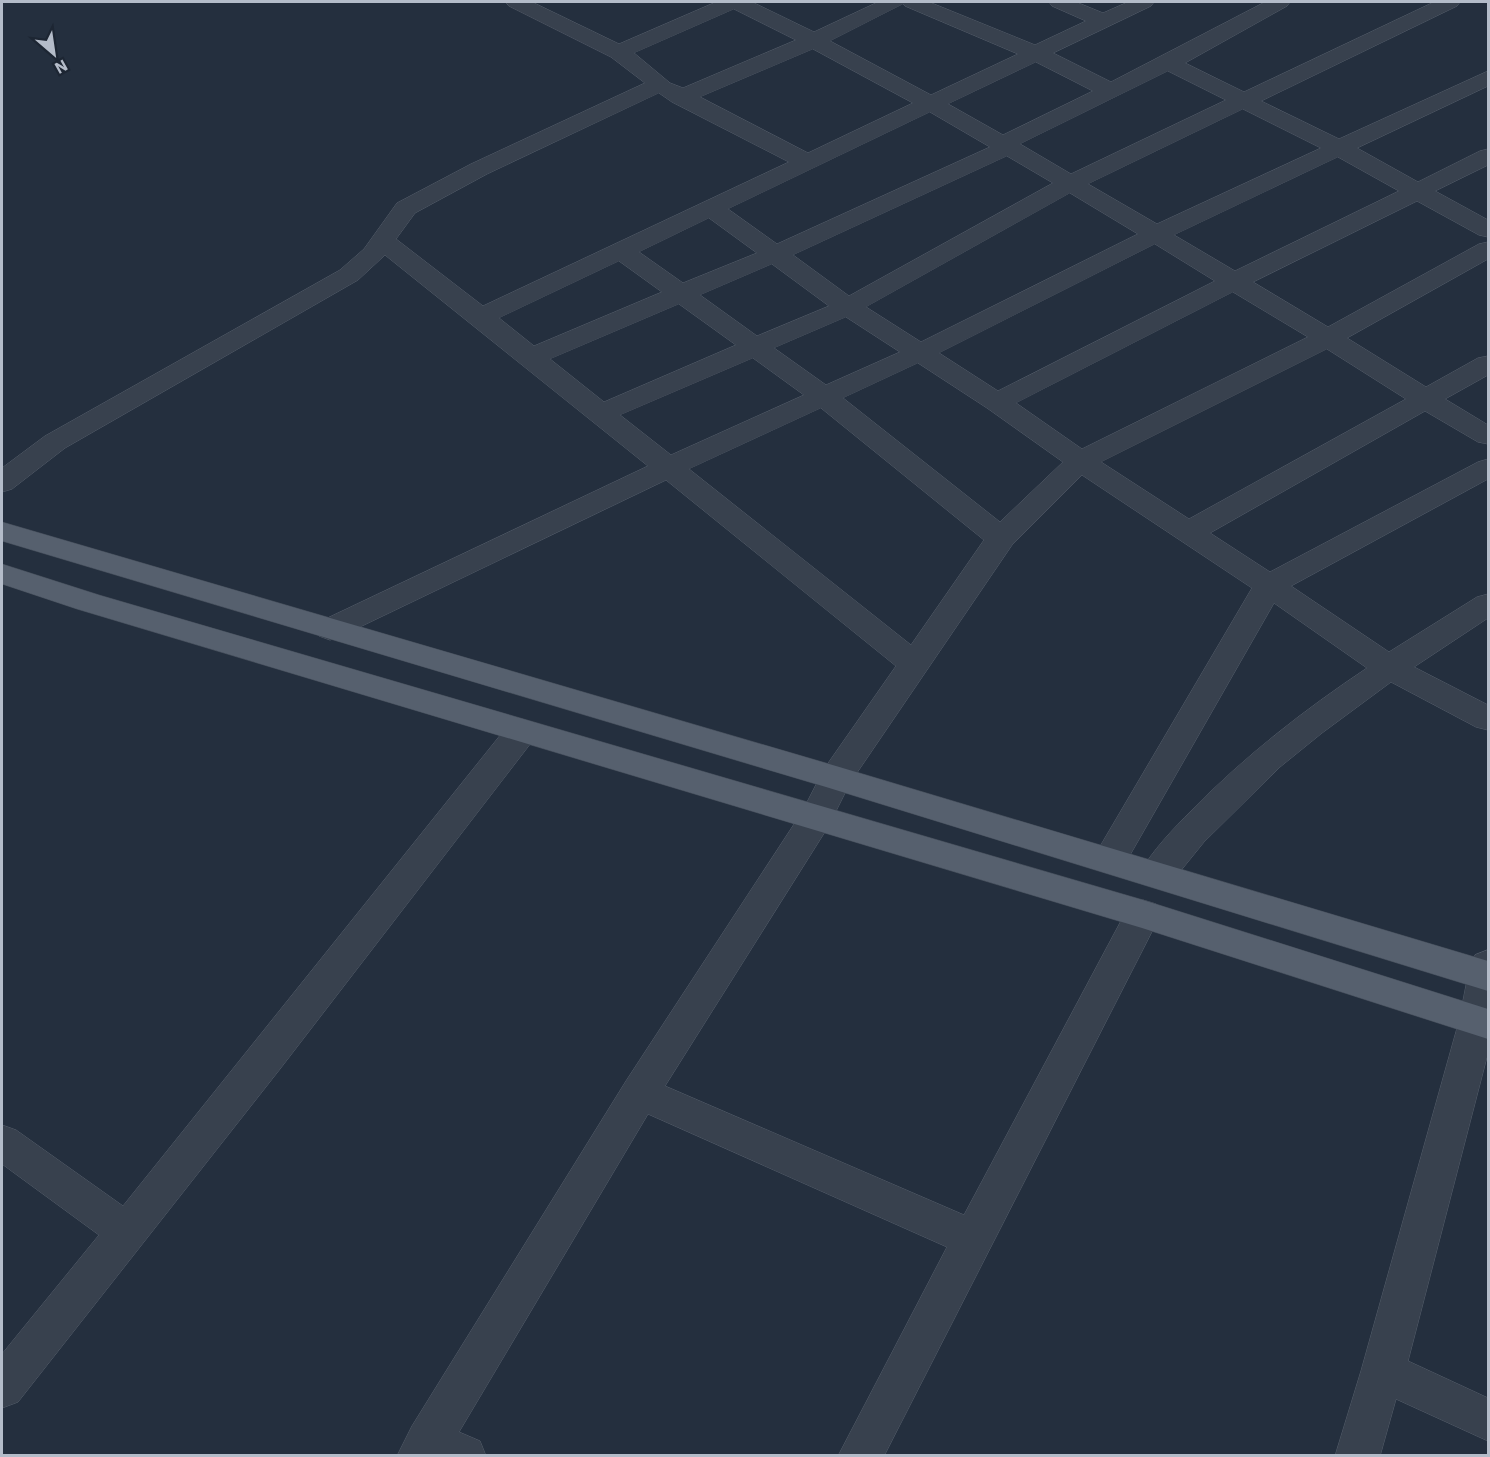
<svg xmlns="http://www.w3.org/2000/svg" width="1490" height="1457" font-family="'IBM Plex Sans',sans-serif">
	<style>
		.lines { fill: none; stroke-linecap: round; stroke-linejoin: round }
		.minor-casing { stroke: #565f6c; stroke-width: 1 }
		.major-casing { stroke: #414a57; stroke-width: 1 }
		.minor { fill: #38414e; fill-rule: evenodd }
		.major { fill: #56606e; fill-rule: evenodd }
	</style>
	<rect width="100%" height="100%" fill="#242f3e"/>
	<g class="lines">
		<g class="minor-casing">
			<g id="minor">
				<path d="M 506,2 L 532,2 L 619,44 L 716,2 L 752,2 L 814,32 L 878,2 L 929,2 L 1035,45 L 1086,21 L 1052,6 L 1049,2 L 1076,2 L 1103,13 L 1128,2 L 1154,2 L 1151,6 L 1053,53 L 1111,82 L 1265,2 L 1290,2 L 1287,6 L 1185,63 L 1244,92 L 1434,2 L 1460,2 L 1457,6 L 1261,101 L 1339,139 L 1488,71 L 1488,86 L 1357,148 L 1418,182 L 1480,151 L 1488,149 L 1488,165 L 1435,191 L 1488,220 L 1488,237 L 1479,235 L 1417,201 L 1253,282 L 1328,327 L 1479,244 L 1488,242 L 1488,259 L 1347,338 L 1426,387 L 1478,358 L 1488,356 L 1488,375 L 1445,399 L 1488,425 L 1488,444 L 1478,442 L 1425,411 L 1210,533 L 1270,572 L 1478,462 L 1488,459 L 1488,479 L 1291,586 L 1389,652 L 1477,597 L 1488,594 L 1488,618 L 1414,667 L 1488,705 L 1488,730 L 1476,727 L 1391,682 L 1322,733 L 1280,767 L 1204,842 L 1170,884 L 1157,887 L 1144,884 L 1139,874 C 1152,851 1173,829 1192,810 C 1245,756 1304,710 1367,668 L 1274,603 L 1122,869 L 1110,873 L 1098,869 L 1092,860 L 1252,588 L 1082,475 L 1012,545 L 850,783 L 828,827 L 665,1086 L 964,1215 L 1130,904 L 1143,900 L 1156,904 L 1161,914 L 884,1456 L 838,1456 L 947,1247 L 648,1114 L 459,1432 L 480,1441 L 486,1456 L 397,1456 L 412,1426 L 626,1081 L 802,812 L 824,769 L 896,666 L 666,480 L 341,636 L 330,640 L 319,636 L 314,629 L 319,622 L 648,466 L 385,255 L 358,280 L 65,448 L 12,489 L 2,492 L 2,468 L 45,436 L 340,270 L 364,249 L 397,203 L 471,164 L 645,83 L 611,57 L 509,6 ZM 903,4 L 905,6 L 1018,54 L 931,95 L 830,41 ZM 734,9 L 796,40 L 683,88 L 670,83 L 634,53 ZM 813,49 L 913,103 L 808,153 L 700,97 ZM 1036,62 L 1093,91 L 1003,135 L 948,104 ZM 1168,71 L 1226,100 L 1071,174 L 1020,144 ZM 659,93 L 672,102 L 789,162 L 483,306 L 396,239 L 415,213 L 487,174 ZM 1243,109 L 1321,148 L 1157,224 L 1088,184 ZM 930,112 L 990,147 L 777,244 L 728,209 ZM 1007,156 L 1053,183 L 849,296 L 793,255 ZM 1338,157 L 1399,191 L 1235,271 L 1174,235 ZM 1070,193 L 1138,234 L 921,342 L 866,307 ZM 709,218 L 757,253 L 683,283 L 639,252 ZM 1155,244 L 1215,281 L 998,391 L 939,353 ZM 619,261 L 662,292 L 534,346 L 499,318 ZM 772,264 L 829,306 L 757,336 L 700,295 ZM 1233,292 L 1308,337 L 1082,449 L 1016,403 ZM 679,304 L 736,345 L 604,402 L 550,359 ZM 846,317 L 900,352 L 826,385 L 774,348 ZM 1327,349 L 1406,399 L 1189,519 L 1101,462 ZM 753,358 L 804,395 L 671,455 L 620,415 ZM 918,363 L 987,408 L 1063,462 L 1000,522 L 843,398 ZM 821,408 L 984,540 L 911,645 L 689,469 Z"/>
				<path d="M 522,719 L 534,723 L 539,731 L 534,739 L 280,1069 L 18,1402 L 2,1408 L 2,1354 L 99,1235 L 2,1164 L 2,1125 L 16,1130 L 123,1206 L 510,723 Z"/>
				<path d="M 1488,950 L 1488,1053 L 1408,1361 L 1488,1398 L 1488,1441 L 1396,1399 L 1380,1456 L 1335,1456 L 1361,1371 L 1459,1021 L 1470,965 L 1475,955 Z"/>
			</g>
		</g>
		<g class="major-casing">
			<g id="major">
				<path d="M 2,522 L 836,766 L 1488,961 L 1488,991 L 826,787 L 2,541 Z"/>
				<path d="M 2,564 L 99,595 L 1143,900 L 1488,1009 L 1488,1039 L 1142,928 L 77,609 L 2,584 Z"/>
			</g>
		</g>
		<use href="#minor" class="minor"/>
		<use href="#major" class="major"/>
	</g>
	<rect width="1490" height="1457" fill="none" stroke="#b4bcc9" stroke-width="6"/>
	<g transform="translate(54 54) rotate(151)" stroke="#1d2633" stroke-width="4.5" paint-order="stroke">
	<path d="M0-4.5L10 22L0 15L-10 22Z" fill="#b4bcc9"/>
	<text y="-9" font-size="16" font-weight="bold" text-anchor="middle" fill="#b4bcc9">N</text>
	</g>
</svg>
